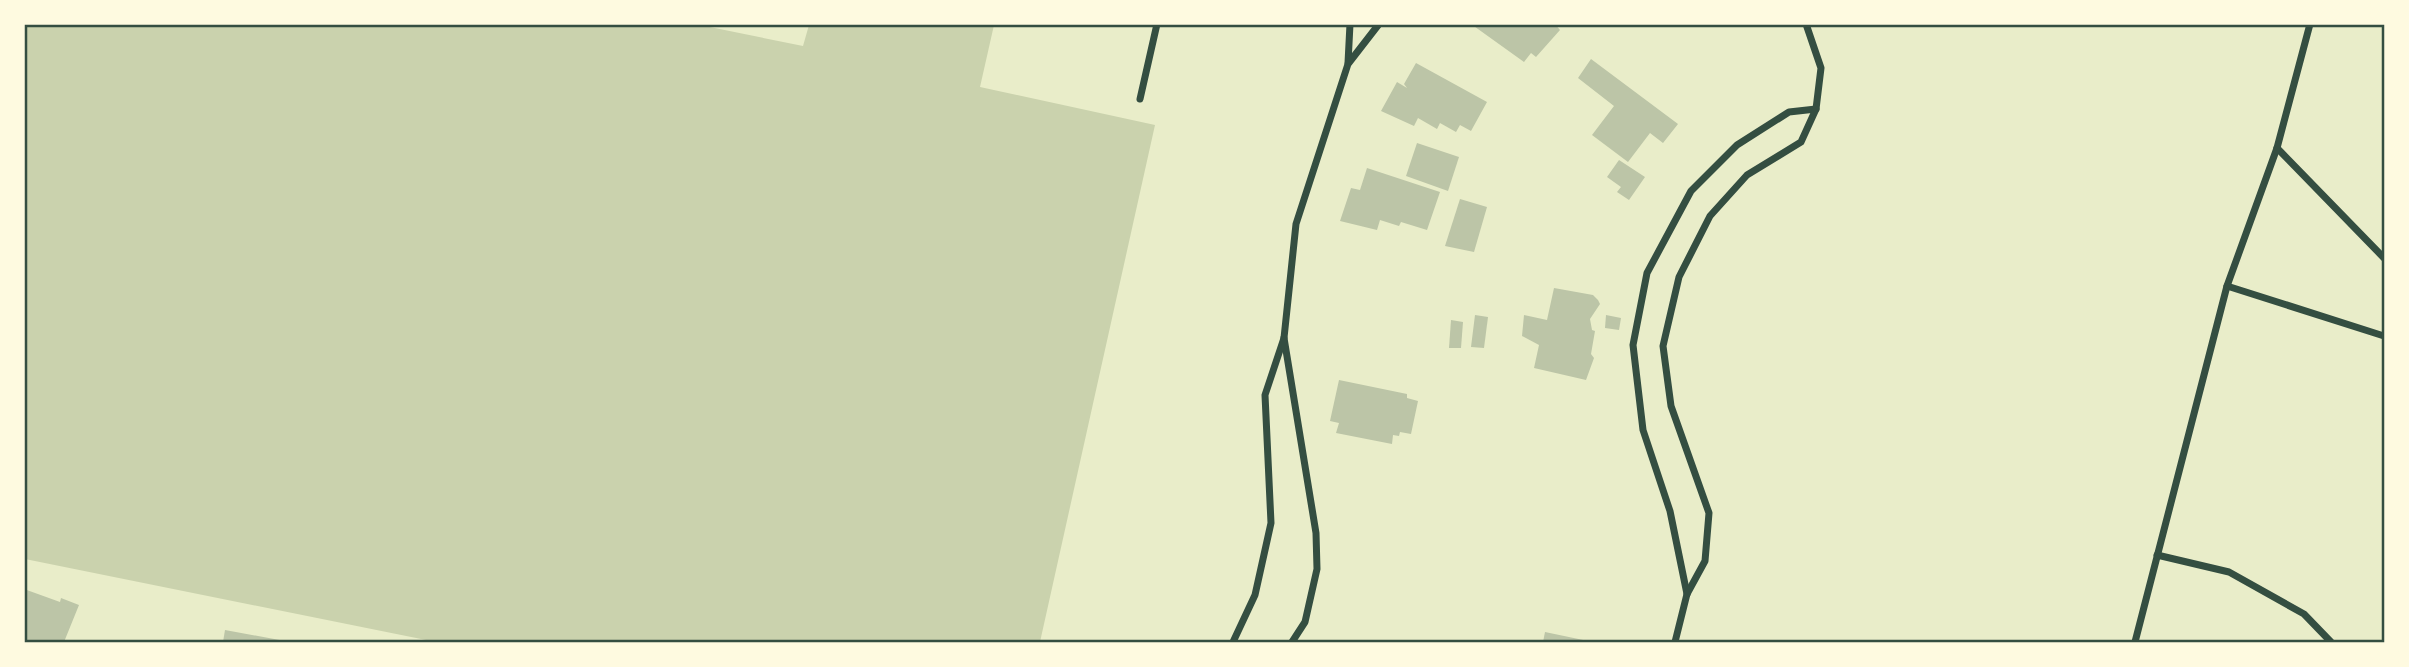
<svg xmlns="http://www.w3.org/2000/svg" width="2409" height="667" font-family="'DejaVu Sans',sans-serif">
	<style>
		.green { fill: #cad2ad }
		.building { fill: #bcc5a7 }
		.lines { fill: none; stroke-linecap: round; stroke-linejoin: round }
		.minor { stroke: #344e41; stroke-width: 7 }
		.neatline { fill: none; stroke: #344e41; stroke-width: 2.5 }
	</style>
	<rect width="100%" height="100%" fill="#e9edc9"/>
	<path class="green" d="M 700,25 L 803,46 L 809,25 L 994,25 L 980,87 L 1155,125 L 1040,642 L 436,642 L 25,559 L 25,25 Z"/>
	<g class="building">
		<path d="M 1471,24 L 1555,24 L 1560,30 L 1536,57 L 1531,53 L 1524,62 Z"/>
		<path d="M 1591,59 L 1678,124 L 1663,143 L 1650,133 L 1628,162 L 1592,135 L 1614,106 L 1578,78 Z"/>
		<path d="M 1416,63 L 1487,102 L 1471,131 L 1460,125 L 1456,132 L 1440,123 L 1437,129 L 1418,118 L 1414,126 L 1381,111 L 1397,82 L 1407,88 L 1404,84 Z"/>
		<path d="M 1417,143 L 1459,157 L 1448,191 L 1406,176 Z"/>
		<path d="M 1619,160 L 1645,177 L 1629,200 L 1617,192 L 1621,187 L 1607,177 Z"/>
		<path d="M 1367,168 L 1440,192 L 1427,230 L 1401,222 L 1399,226 L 1380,220 L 1377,230 L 1340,221 L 1351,188 L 1360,190 Z"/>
		<path d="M 1460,199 L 1487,207 L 1474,252 L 1445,246 Z"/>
		<path d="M 1554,288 L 1593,295 L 1598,300 L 1600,304 L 1590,319 L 1592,330 L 1595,331 L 1591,354 L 1594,358 L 1586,380 L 1534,368 L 1539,345 L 1522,336 L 1524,315 L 1547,320 Z"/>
		<path d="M 1475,315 L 1488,317 L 1484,348 L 1471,347 Z"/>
		<path d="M 1606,315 L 1621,318 L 1619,330 L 1605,328 Z"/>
		<path d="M 1451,320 L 1463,322 L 1461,348 L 1449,348 Z"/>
		<path d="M 1339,380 L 1407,394 L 1407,398 L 1418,401 L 1411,434 L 1400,432 L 1399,436 L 1393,435 L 1392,444 L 1336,433 L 1339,423 L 1330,421 Z"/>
		<path d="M 24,589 L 60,602 L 61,598 L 79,605 L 64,642 L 24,640 Z"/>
		<path d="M 225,630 L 285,641 L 284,642 L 223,642 Z"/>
		<path d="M 1545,632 L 1588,641 L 1588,642 L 1543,642 Z"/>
	</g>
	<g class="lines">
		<g class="minor">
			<path d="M 1348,63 L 1350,24"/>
			<path d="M 1140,99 L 1157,24"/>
			<path d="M 2277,148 L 2384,258"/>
			<path d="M 2227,286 L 2384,336"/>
			<path d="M 1284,338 L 1316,533 L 1317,569 L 1305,622 L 1292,642"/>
			<path d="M 2157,555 L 2229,572 L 2304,614 L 2331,642"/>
			<path d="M 1687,594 L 1670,511 L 1643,430 L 1633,345 L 1647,273 L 1691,191 L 1737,145 L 1789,112 L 1816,109"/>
			<path d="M 1233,642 L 1255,595 L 1271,523 L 1265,395 L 1284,338 L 1296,224 L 1348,64 L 1379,24"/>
			<path d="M 1675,642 L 1687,594 L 1705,561 L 1709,513 L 1671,406 L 1663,346 L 1679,277 L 1710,216 L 1747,175 L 1801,142 L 1816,109 L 1821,68 L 1806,24"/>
			<path d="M 2135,642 L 2227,286 L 2277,148 L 2310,24"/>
		</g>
	</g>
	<rect width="2409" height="667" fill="none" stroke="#fefae0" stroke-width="52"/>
	<rect x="26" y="26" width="2357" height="615" class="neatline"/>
</svg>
